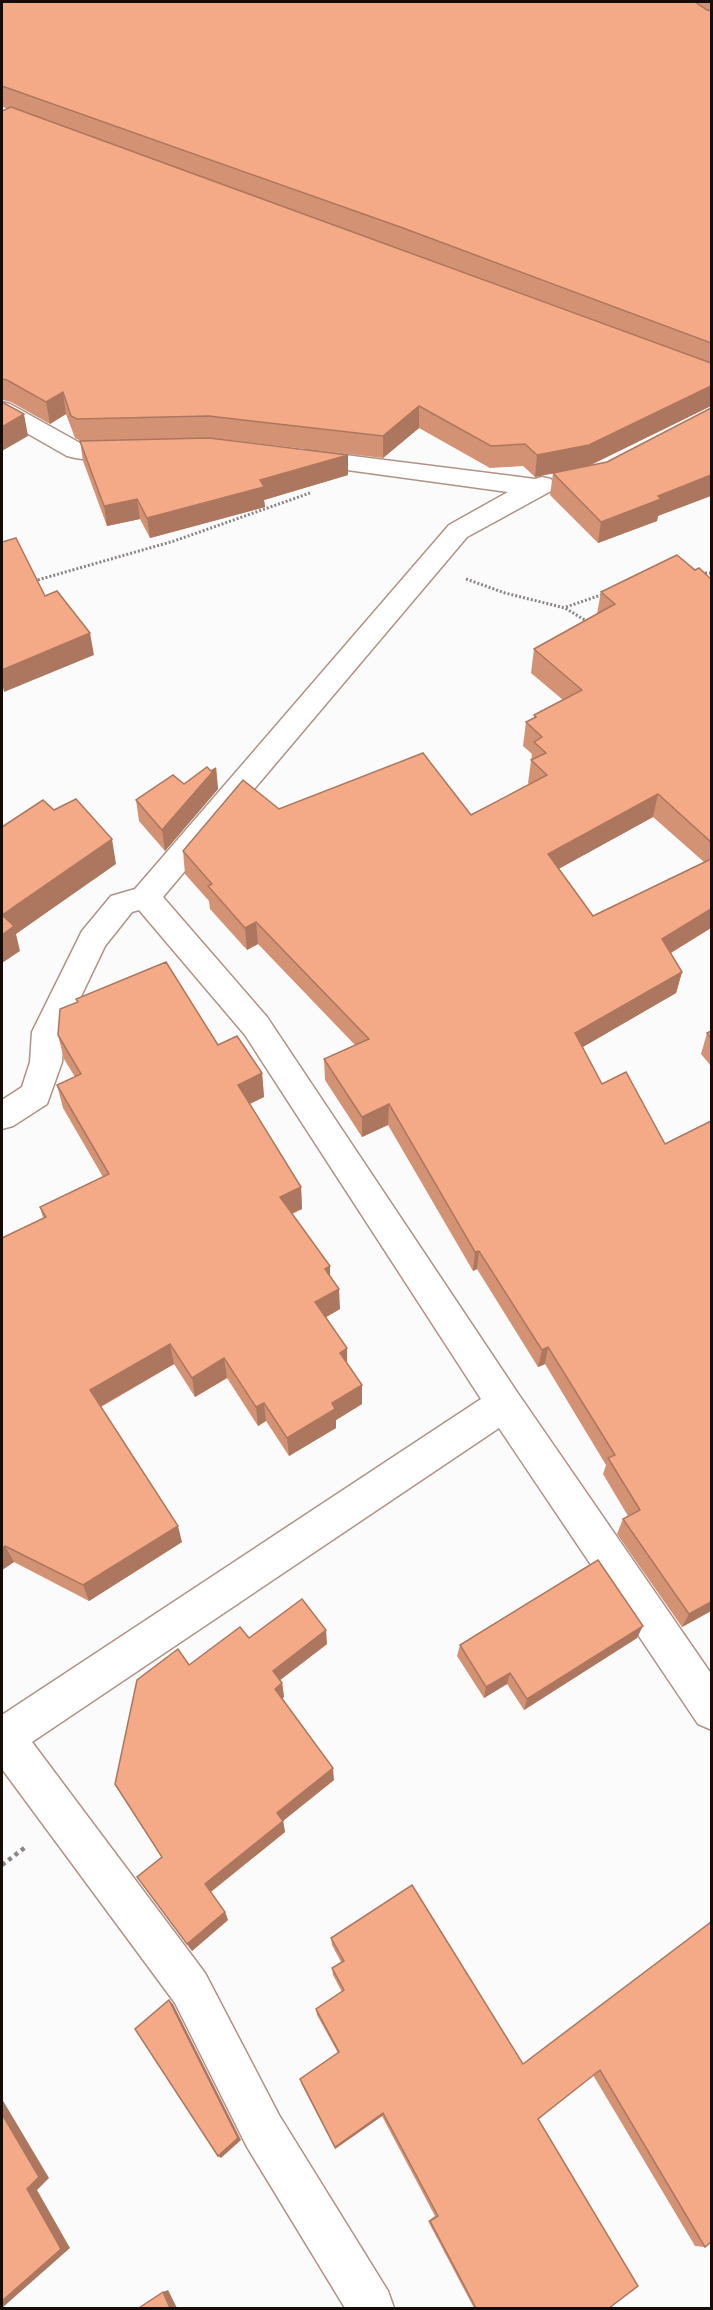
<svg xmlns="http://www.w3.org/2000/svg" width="713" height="2310" font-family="'Roboto Serif',serif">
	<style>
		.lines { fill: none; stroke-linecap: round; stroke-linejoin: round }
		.minor-casing { stroke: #b09285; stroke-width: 3 }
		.path-far1 { stroke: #8b8684; stroke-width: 3; stroke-dasharray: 2 2; stroke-linecap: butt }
		.path { stroke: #8b8684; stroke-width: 4.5; stroke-dasharray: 4 4; stroke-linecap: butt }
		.minor { fill: #fff; fill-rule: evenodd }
		.wall { fill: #d39274; fill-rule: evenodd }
		.shaded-wall { fill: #ac775e }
		.building { fill: #f5aa87; stroke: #ac775e; stroke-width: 1.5 }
	</style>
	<rect width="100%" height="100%" fill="#fbfbfb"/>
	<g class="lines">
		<g class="minor-casing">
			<g id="minor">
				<path d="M 2,402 L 10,404 L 80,443 L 128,442 L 137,445 L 140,450 L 137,455 C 117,461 87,462 67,456 L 2,419 Z"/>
				<path d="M 305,450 L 535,479 L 542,477 L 551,479 L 554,485 L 551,491 L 467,537 L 163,897 L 267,1017 L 517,1392 L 712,1675 L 712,1730 L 698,1724 L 499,1428 L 32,1742 L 205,1973 L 279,2115 L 388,2291 L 394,2308 L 345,2308 L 247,2147 L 175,2003 L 2,1769 L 2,1715 L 481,1399 L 245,1035 L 139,910 L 132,912 L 105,946 L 64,1032 L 62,1062 L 47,1104 L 13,1126 L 2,1129 L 2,1100 L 22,1087 L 30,1062 L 32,1032 L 82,931 L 111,896 L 135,889 L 449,525 L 508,492 L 296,463 L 293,458 L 296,453 Z"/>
			</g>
		</g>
		<g class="path-far1">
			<path d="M 701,573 L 712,573"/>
			<path d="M 466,579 L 505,593 L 565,608 L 588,622"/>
			<path d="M 34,581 L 174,541 L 310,493"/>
			<path d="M 566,607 L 604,594"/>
		</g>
		<path class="path" d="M 2,1865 L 27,1846"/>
		<use href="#minor" class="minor"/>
	</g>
	<g class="wall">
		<path d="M 2,2 L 711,2 L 711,406 L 589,466 L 658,516 L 657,521 L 598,543 L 550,495 L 553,473 L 535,477 L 523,466 L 490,468 L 419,428 L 383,458 L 211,438 L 81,441 L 75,438 L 66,414 L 50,424 L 11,402 L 3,400 L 2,401 L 2,111 L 8,109 L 3,107 L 2,108 Z"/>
		<path d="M 80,441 L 348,455 L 348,475 L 264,500 L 265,507 L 150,538 L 140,519 L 107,526 L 83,461 Z"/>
		<path d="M 695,570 L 711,579 L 711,928 L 671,953 L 682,972 L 676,993 L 582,1047 L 711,1611 L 682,1627 L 617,1534 L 623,1519 L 628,1516 L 603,1474 L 606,1465 L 545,1364 L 538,1367 L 477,1269 L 473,1271 L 388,1125 L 362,1137 L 325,1080 L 324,1059 L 355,1045 L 258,944 L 247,950 L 210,909 L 209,901 L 185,874 L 183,851 L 279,809 L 471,815 L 529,784 L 528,783 L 532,754 L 523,746 L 526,722 L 534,719 L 534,715 L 563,700 L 531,673 L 534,649 L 597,614 L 601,592 ZM 653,817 L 704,862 L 593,916 L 558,869 Z"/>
		<path d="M 216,768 L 218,789 L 165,851 L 139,821 L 136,800 L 184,784 Z"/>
		<path d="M 76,999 L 218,1045 L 262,1073 L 264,1097 L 250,1104 L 301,1187 L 302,1209 L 292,1214 L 330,1266 L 330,1275 L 340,1309 L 326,1317 L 347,1364 L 362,1404 L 336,1420 L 336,1428 L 289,1456 L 266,1421 L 258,1426 L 227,1378 L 195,1397 L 174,1364 L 101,1407 L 182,1542 L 89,1601 L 14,1562 L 2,1570 L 2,1238 L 43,1218 L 40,1207 L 103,1177 L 63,1108 L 57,1085 L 75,1077 L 64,1059 L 58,1035 L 77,1002 Z"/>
		<path d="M 711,1031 L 711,1066 L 701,1054 L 707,1033 Z"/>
		<path d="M 249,1638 L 327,1644 L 280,1680 L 282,1683 L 284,1697 L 282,1699 L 334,1780 L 283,1821 L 285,1832 L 211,1892 L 225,1912 L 228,1920 L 192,1951 L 137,1877 L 162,1857 L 115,1784 L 189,1665 Z"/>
		<path d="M 637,1638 L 524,1710 L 507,1684 L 484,1698 L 457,1656 L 460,1645 Z"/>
		<path d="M 711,1922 L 705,2247 L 695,2246 L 593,2075 L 538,2119 L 609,2308 L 474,2308 L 428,2221 L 435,2216 L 382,2116 L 335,2149 L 301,2083 L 338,2053 L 317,2015 L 316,2009 L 342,1992 L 333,1975 L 332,1968 L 341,1962 L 332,1945 L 331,1938 L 523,2064 Z"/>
	</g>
	<g class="shaded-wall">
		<path d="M 711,386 L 711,406 L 586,467 L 535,477 L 537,455 Z"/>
		<path d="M 63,392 L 66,414 L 50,424 L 46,402 Z"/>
		<path d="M 419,406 L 419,428 L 383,458 L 383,436 Z"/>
		<path d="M 24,414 L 28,436 L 2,451 L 2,427 Z"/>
		<path d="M 348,455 L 348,475 L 264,500 L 265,507 L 150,538 L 147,518 L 260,480 Z"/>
		<path d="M 711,475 L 711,496 L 658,516 L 657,521 L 598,543 L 601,522 L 658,496 Z"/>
		<path d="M 137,499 L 140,519 L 107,526 L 104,506 Z"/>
		<path d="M 90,633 L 94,655 L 4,692 L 2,682 L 2,670 Z"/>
		<path d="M 216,768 L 218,789 L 165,851 L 162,830 Z"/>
		<path d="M 658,794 L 653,817 L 544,877 L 548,854 Z"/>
		<path d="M 112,839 L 116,864 L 16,934 L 20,951 L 2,963 L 2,915 Z"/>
		<path d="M 711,909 L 711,928 L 657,961 L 662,939 Z"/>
		<path d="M 256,922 L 258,944 L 247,950 L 245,928 Z"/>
		<path d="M 682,972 L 676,993 L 571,1054 L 575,1033 Z"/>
		<path d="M 262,1073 L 264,1097 L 241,1108 L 238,1085 Z"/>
		<path d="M 389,1104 L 388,1125 L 362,1137 L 362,1117 Z"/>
		<path d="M 301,1187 L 302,1209 L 281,1218 L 280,1197 Z"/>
		<path d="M 479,1251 L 477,1269 L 473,1271 L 475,1252 Z"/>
		<path d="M 330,1266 L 330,1287 L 325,1269 Z"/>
		<path d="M 339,1289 L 340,1309 L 316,1323 L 315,1302 Z"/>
		<path d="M 170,1344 L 174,1364 L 96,1409 L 90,1390 Z"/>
		<path d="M 548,1347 L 545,1364 L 538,1367 L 542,1350 Z"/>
		<path d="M 347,1348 L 347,1367 L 340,1353 Z"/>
		<path d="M 224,1358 L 227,1378 L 195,1397 L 192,1378 Z"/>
		<path d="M 362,1385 L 362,1404 L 336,1420 L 336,1428 L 289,1456 L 287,1438 L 332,1403 Z"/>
		<path d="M 264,1403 L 266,1421 L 258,1426 L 256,1407 Z"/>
		<path d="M 178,1526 L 182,1542 L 89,1601 L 83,1585 Z"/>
		<path d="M 5,1546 L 14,1562 L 2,1570 L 2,1549 Z"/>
		<path d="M 711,1602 L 711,1611 L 682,1627 L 689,1614 Z"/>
		<path d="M 643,1626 L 637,1638 L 524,1710 L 527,1699 Z"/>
		<path d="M 326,1630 L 327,1644 L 275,1684 L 273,1671 Z"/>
		<path d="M 510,1673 L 507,1684 L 484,1698 L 486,1687 Z"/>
		<path d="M 282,1683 L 284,1697 L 277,1702 L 275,1689 Z"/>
		<path d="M 333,1768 L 334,1780 L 279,1824 L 277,1813 Z"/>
		<path d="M 283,1821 L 285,1832 L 209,1893 L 205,1884 Z"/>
		<path d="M 225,1912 L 228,1920 L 192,1951 L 187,1944 Z"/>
		<path d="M 169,2000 L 173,2004 L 241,2140 L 221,2158 L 218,2156 Z"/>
		<path d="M 2,2099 L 49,2178 L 37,2190 L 70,2248 L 2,2308 Z"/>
		<path d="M 383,2113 L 382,2116 L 335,2149 L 335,2147 Z"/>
		<path d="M 168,2290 L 177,2308 L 170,2308 L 163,2292 Z"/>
	</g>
	<g class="building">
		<path d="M 2,2 L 695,2 L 707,10 L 711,11 L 711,343 L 403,228 L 2,86 Z"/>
		<path d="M 11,107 L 711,363 L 711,386 L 589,445 L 537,455 L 525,444 L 491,446 L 419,406 L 383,436 L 209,416 L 77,419 L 71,416 L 63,392 L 46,402 L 7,380 L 2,379 L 2,111 Z"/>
		<path d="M 2,402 L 24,414 L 2,427 Z"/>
		<path d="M 711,408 L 711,475 L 658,496 L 661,499 L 601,522 L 553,473 L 607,462 Z"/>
		<path d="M 209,438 L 348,455 L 260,480 L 264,487 L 147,518 L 137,499 L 104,506 L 80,441 Z"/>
		<path d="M 16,538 L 45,596 L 57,591 L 90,633 L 2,670 L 2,542 Z"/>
		<path d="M 677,555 L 695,570 L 699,568 L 711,579 L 711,842 L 658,794 L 548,854 L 593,916 L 711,859 L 711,909 L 662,939 L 682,972 L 575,1033 L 602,1084 L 626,1072 L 665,1144 L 711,1121 L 711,1602 L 689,1614 L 623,1519 L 640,1510 L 608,1458 L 615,1455 L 548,1347 L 542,1350 L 479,1251 L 475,1252 L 389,1104 L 362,1117 L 324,1059 L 369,1039 L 256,922 L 245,928 L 208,886 L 212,884 L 183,851 L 243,780 L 279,809 L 423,753 L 471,815 L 547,775 L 531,760 L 546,753 L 534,742 L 542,737 L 526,722 L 536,717 L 534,715 L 582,690 L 534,649 L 615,604 L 601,592 Z"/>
		<path d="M 207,767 L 211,771 L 216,768 L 162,830 L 136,800 L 173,775 L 184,784 Z"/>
		<path d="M 76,799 L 112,839 L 2,915 L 2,827 L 43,800 L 54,810 Z"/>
		<path d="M 2,915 L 14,926 L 2,935 Z"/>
		<path d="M 166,962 L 218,1045 L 237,1036 L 262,1073 L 238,1085 L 301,1187 L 280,1197 L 330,1266 L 325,1269 L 339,1289 L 315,1302 L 347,1348 L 340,1353 L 362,1385 L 332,1403 L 335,1409 L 287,1438 L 264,1403 L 256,1407 L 224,1358 L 192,1378 L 170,1344 L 90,1390 L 178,1526 L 83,1585 L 5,1546 L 2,1549 L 2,1238 L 46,1217 L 40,1207 L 109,1174 L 57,1085 L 81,1074 L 58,1035 L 60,1009 L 78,1002 L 76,999 Z"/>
		<path d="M 711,1031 L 711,1038 L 707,1033 Z"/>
		<path d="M 598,1560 L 643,1626 L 527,1699 L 510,1673 L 486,1687 L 460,1645 Z"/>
		<path d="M 302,1599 L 326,1630 L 273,1671 L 282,1683 L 275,1689 L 333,1768 L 277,1813 L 283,1821 L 205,1884 L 225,1912 L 187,1944 L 137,1877 L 162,1857 L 115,1784 L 137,1680 L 178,1649 L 189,1665 L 240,1627 L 249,1638 Z"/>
		<path d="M 412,1885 L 523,2064 L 711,1922 L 711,2242 L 705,2247 L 600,2070 L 538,2119 L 638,2286 L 609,2308 L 476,2308 L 430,2221 L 438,2216 L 383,2113 L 335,2147 L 300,2079 L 339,2052 L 316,2009 L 344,1990 L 332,1968 L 344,1961 L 331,1938 Z"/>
		<path d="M 169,2000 L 238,2138 L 218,2156 L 135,2029 Z"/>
		<path d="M 2,2114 L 39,2177 L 27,2189 L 61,2249 L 2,2301 Z"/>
		<path d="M 163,2292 L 170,2308 L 139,2308 Z"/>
	</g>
	<rect width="713" height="2310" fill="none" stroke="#160c07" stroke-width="6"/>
</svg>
